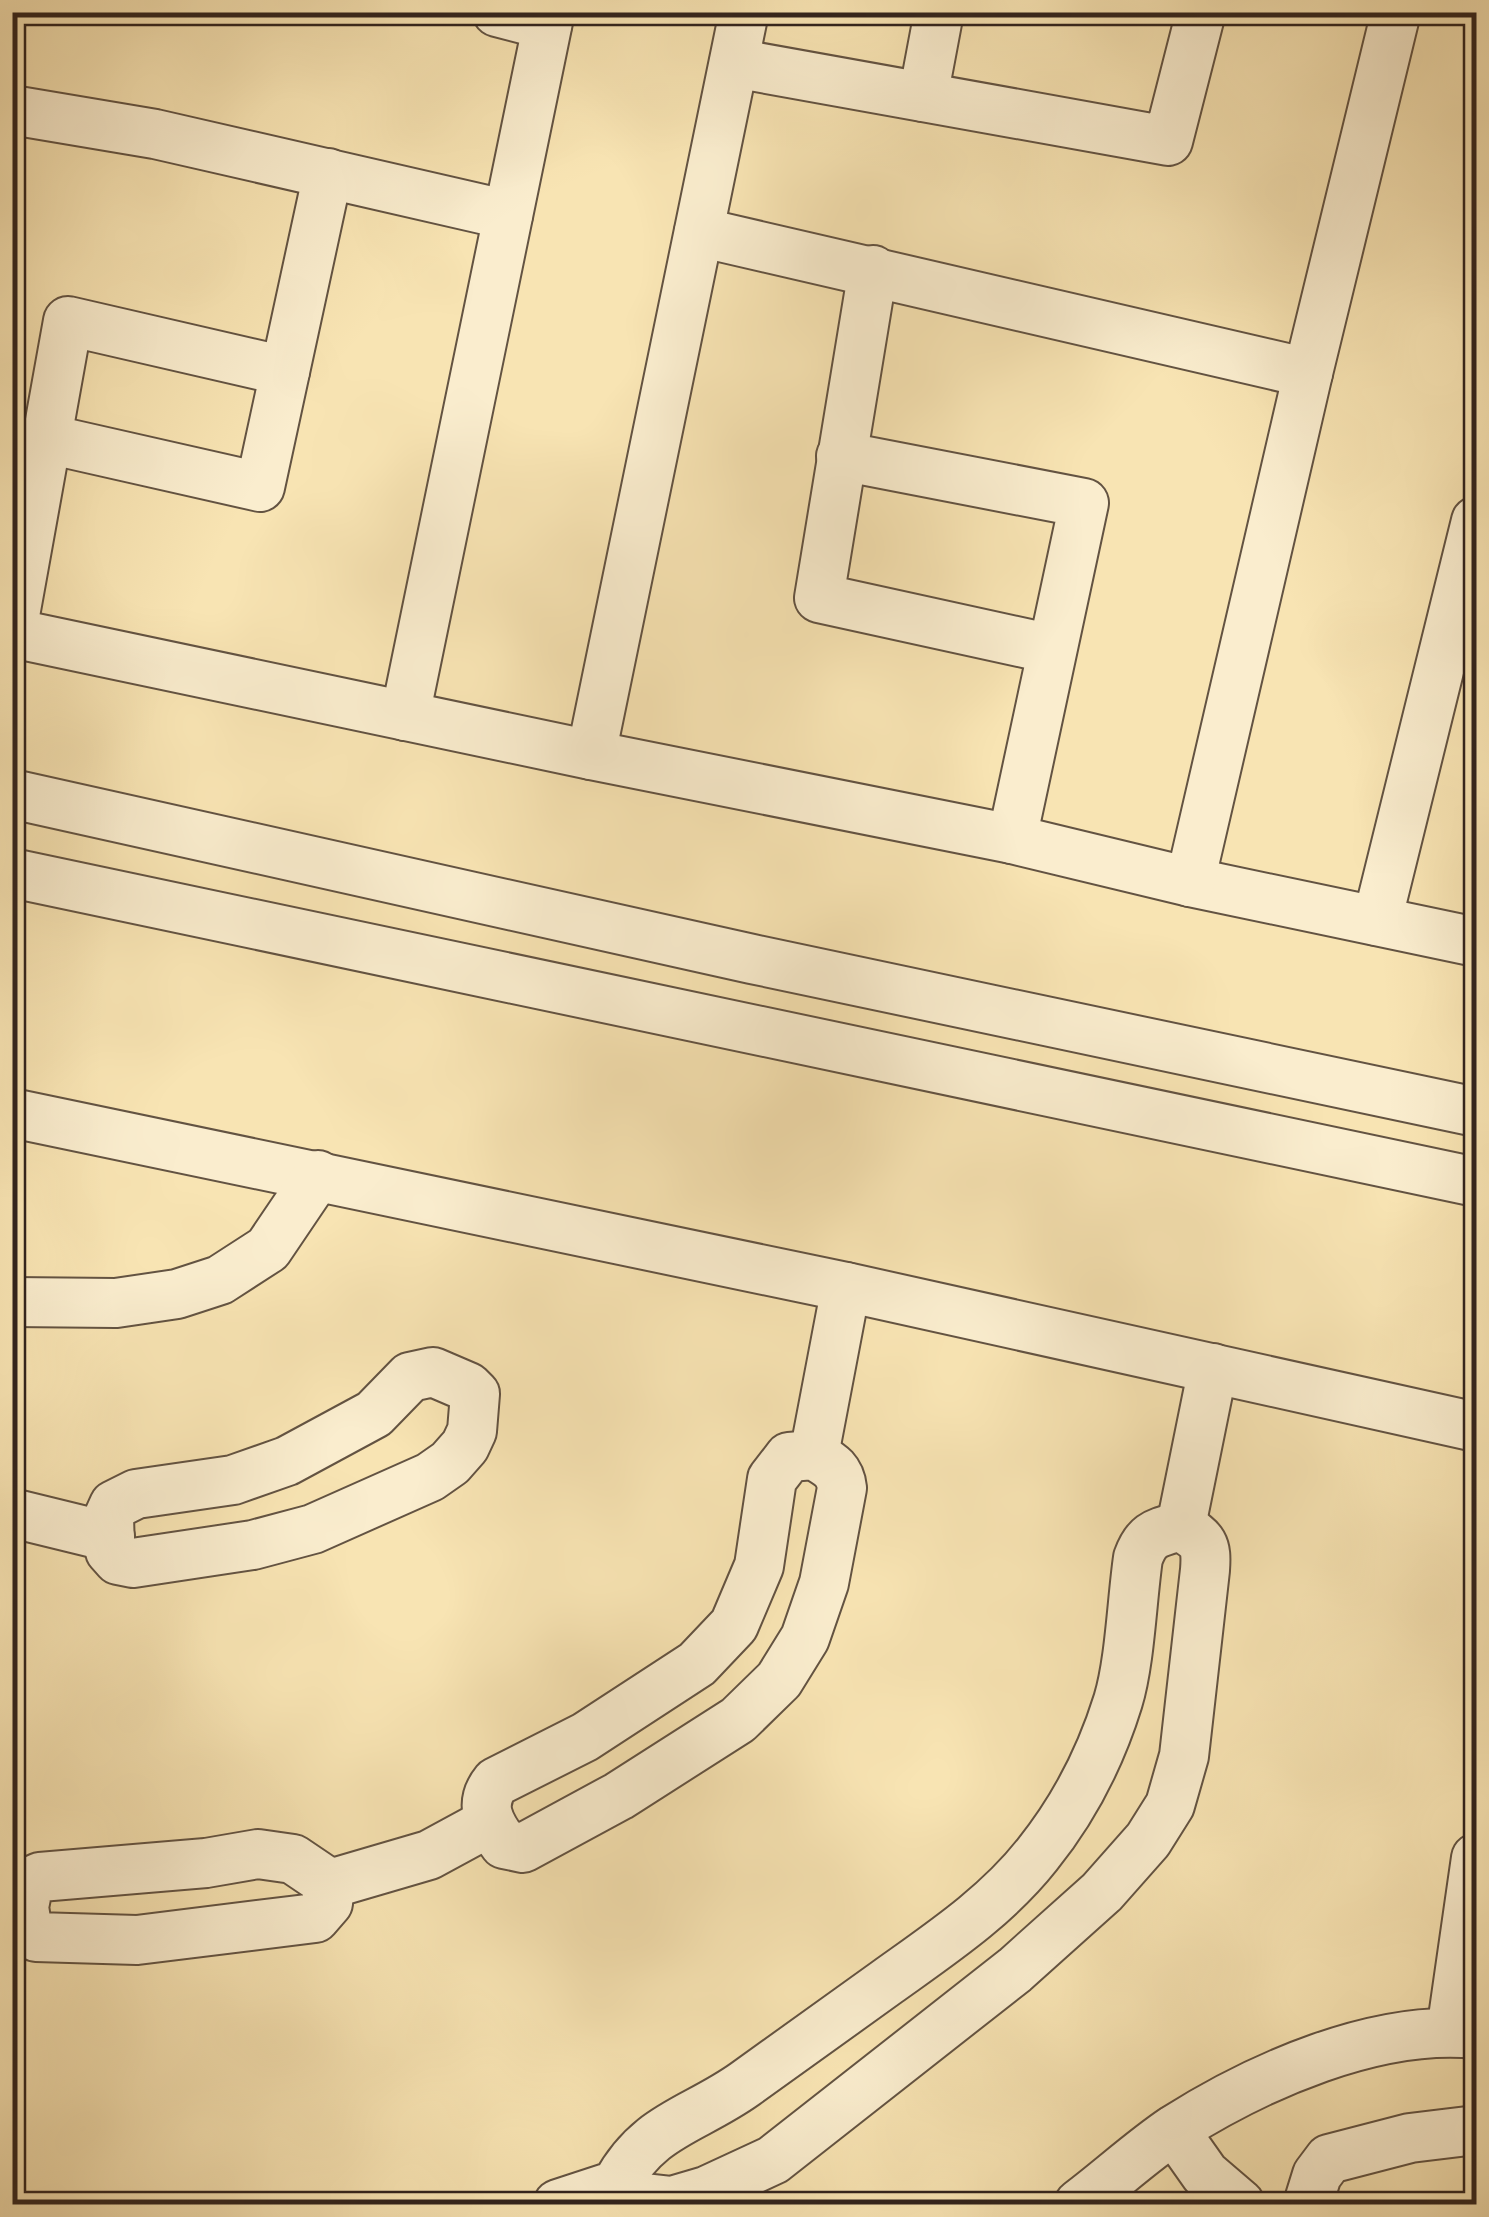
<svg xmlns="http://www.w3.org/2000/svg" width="1489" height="2217" font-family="'IM FELL Great Primer',serif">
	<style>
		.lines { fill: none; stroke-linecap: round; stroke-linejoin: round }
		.minor-casing { stroke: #635342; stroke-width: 52 }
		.minor { stroke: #faedce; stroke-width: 48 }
	</style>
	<rect width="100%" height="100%" fill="#f8e4b3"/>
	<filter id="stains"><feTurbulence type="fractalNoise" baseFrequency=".002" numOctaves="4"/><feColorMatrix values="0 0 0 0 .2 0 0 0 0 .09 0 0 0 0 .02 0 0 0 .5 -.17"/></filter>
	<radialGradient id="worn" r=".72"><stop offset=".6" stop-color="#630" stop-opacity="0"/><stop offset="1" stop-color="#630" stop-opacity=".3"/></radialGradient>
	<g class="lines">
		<g class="minor-casing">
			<g id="minor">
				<path d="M 497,12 L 547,25"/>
				<path d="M 734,63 L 1168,141 L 1201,12"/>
				<path d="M 923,97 L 939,12"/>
				<path d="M 12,110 L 155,134 L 508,215"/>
				<path d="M 699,232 L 1308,373"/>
				<path d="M 873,270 L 819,598 L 1052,649"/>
				<path d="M 48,439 L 260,487 L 328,173"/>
				<path d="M 841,456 L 1084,503 L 1012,839"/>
				<path d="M 12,632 L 68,321 L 285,371"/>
				<path d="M 12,633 L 591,755 L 1012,839 L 1190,882 L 1476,942"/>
				<path d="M 405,716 L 550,12"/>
				<path d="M 591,755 L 744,12"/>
				<path d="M 12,794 L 752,959 L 1476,1112"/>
				<path d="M 12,873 L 1476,1182"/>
				<path d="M 1190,882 L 1308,373 L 1396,12"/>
				<path d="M 1377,921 L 1476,521"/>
				<path d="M 12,1113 L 846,1287 L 1476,1427"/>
				<path d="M 12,1302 L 116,1303 L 177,1294 L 220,1280 L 268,1249 L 318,1175"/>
				<path d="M 433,1372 L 468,1387 L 475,1394 L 472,1431 L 465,1446 L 450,1463 L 430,1477 L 313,1529 L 253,1545 L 133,1563 L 118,1560 L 110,1551 L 109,1516 L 114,1505 L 136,1494 L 233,1480 L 287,1461 L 374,1414 L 410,1377 Z"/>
				<path d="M 814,1455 C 829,1464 840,1469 842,1488 L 824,1583 L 805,1638 L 779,1680 L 738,1720 L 619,1796 L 523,1848 L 504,1844 C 489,1824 478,1804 496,1782 L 585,1737 L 697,1664 L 734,1625 L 759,1566 L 772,1479 L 789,1457 Z"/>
				<path d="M 814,1455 L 846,1287"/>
				<path d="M 12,1513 L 110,1537"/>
				<path d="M 1181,1526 L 1213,1368"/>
				<path d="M 330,1884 L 328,1903 L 315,1918 L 137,1940 L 36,1937 L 28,1932 L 24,1907 L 29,1882 L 40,1877 L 206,1863 L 258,1854 L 293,1859 L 330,1884 L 429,1855 L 488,1823"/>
				<path d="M 1451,2032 L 1476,1858"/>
				<path d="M 1174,2130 L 1205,2174 L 1240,2204"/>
				<path d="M 558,2204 L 616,2185 C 649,2124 693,2121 745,2084 C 792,2050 839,2016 887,1982 C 940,1944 996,1907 1037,1855 C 1074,1809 1101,1756 1118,1701 C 1130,1662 1132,1599 1138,1558 C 1147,1533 1157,1533 1181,1526 C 1203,1541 1207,1543 1205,1570 L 1184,1756 L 1170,1805 L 1148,1840 L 1102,1892 L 1015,1970 L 773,2160 L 706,2191 L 672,2201 L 645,2198 L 616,2185"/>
				<path d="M 1079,2204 C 1111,2180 1142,2151 1175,2129 C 1259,2076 1376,2024 1476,2034"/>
				<path d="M 1308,2204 L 1317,2175 L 1329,2159 L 1410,2138 L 1476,2130"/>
			</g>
		</g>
		<use href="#minor" class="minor"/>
	</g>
	<rect width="1489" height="2217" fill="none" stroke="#f8e4b3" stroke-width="50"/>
	<rect x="15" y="15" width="1459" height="2187" fill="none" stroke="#31231d" stroke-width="5"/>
	<rect x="25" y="25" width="1439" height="2167" fill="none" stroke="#31231d" stroke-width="2.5"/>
	<rect width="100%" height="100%" filter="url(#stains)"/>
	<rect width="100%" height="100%" fill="url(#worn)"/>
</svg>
